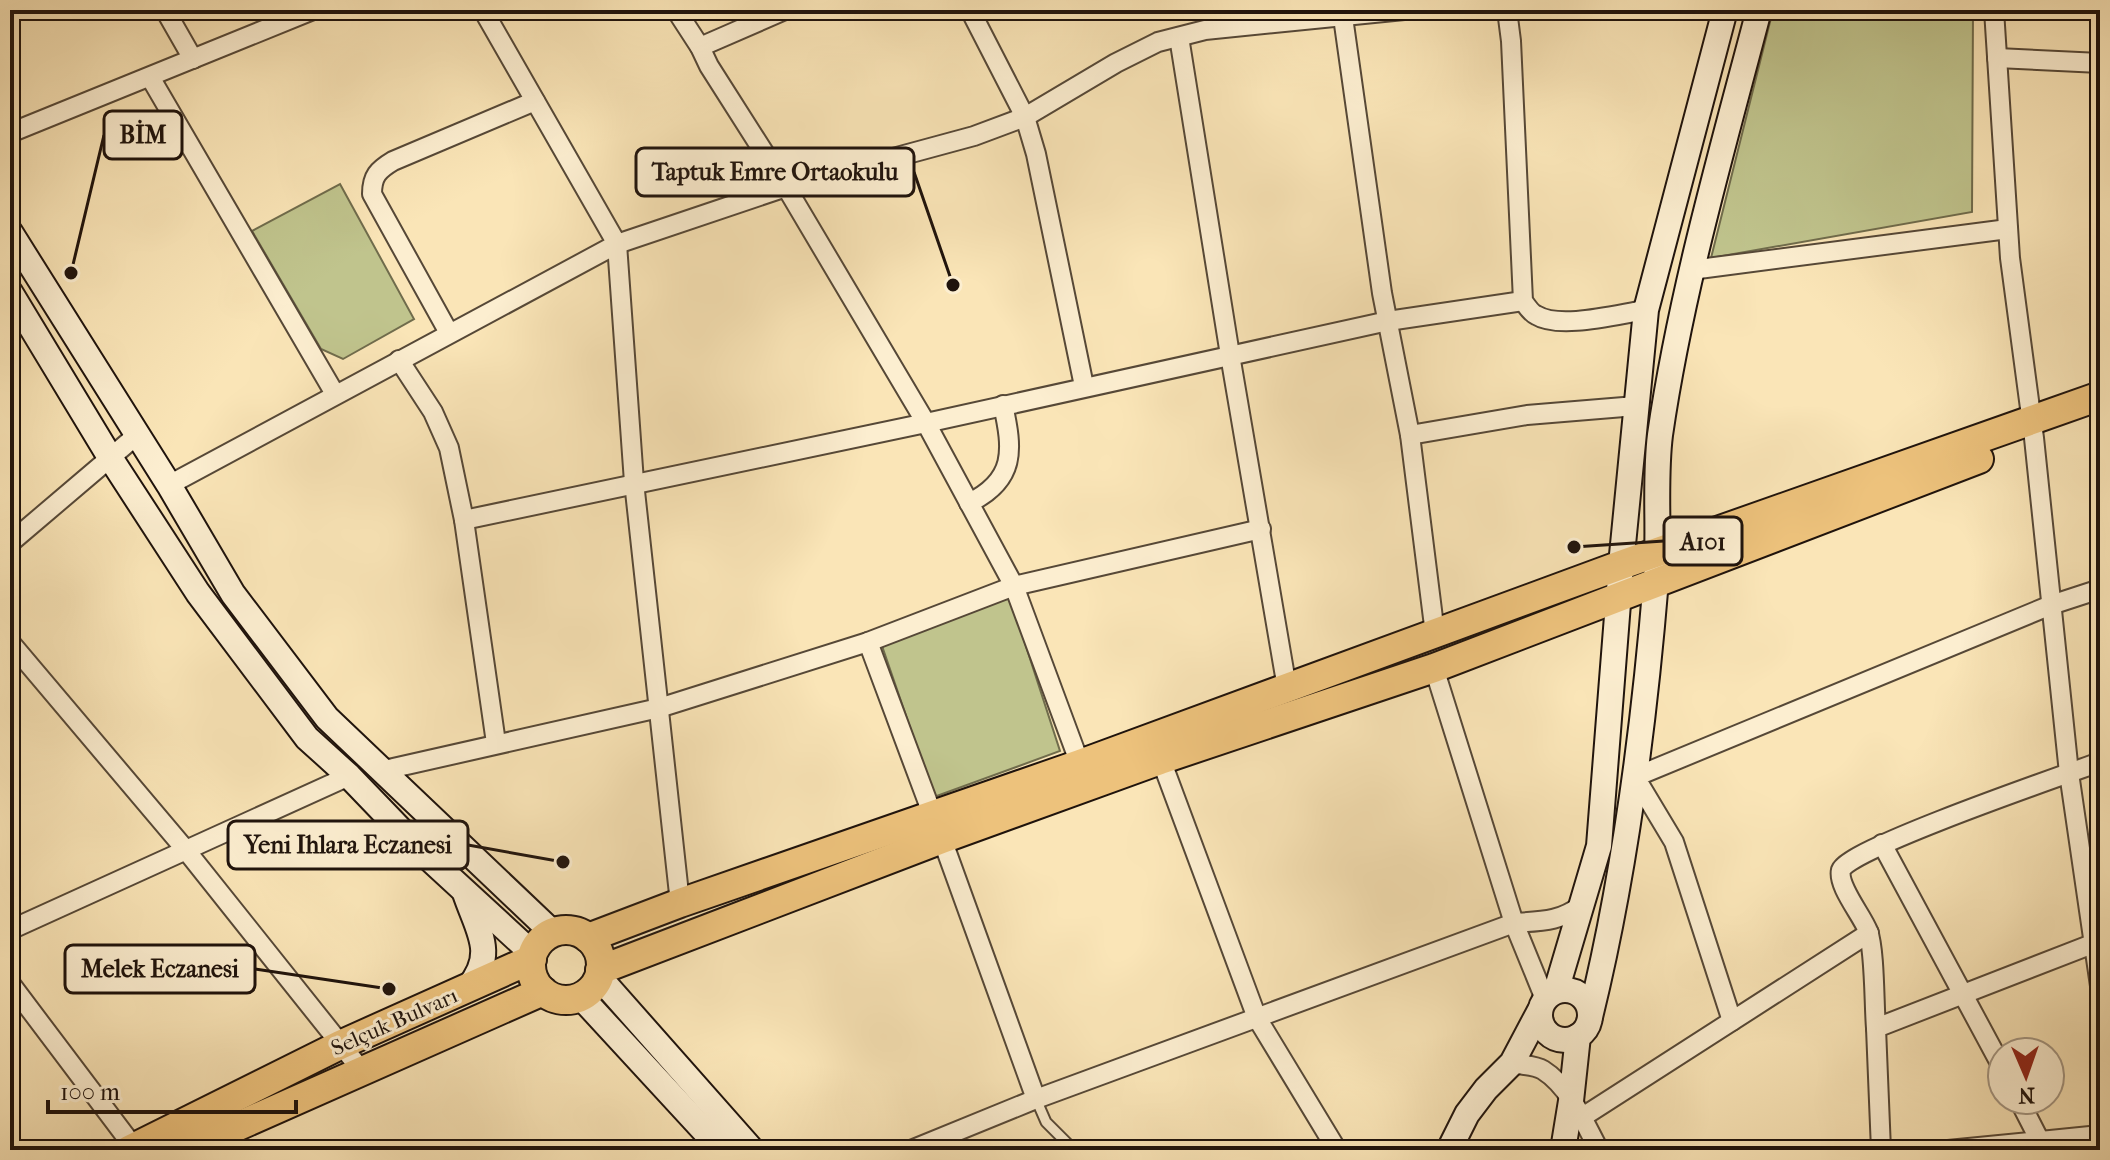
<svg xmlns="http://www.w3.org/2000/svg" width="2110" height="1160" font-family="'IM FELL French Canon',serif">
	<style>
		.green { fill: #c0c48d; stroke: #706c4c; stroke-width: 2 }
		.lines { fill: none; stroke-linecap: round; stroke-linejoin: round }
		.lane-casing { stroke: #564837; stroke-width: 13 }
		.street-casing { stroke: #564837; stroke-width: 22 }
		.secondary-casing { stroke: #1f130c; stroke-width: 28 }
		.primary-casing { stroke: #1f130c; stroke-width: 32 }
		.lane { stroke: #fceed0; stroke-width: 9 }
		.street { stroke: #fceed0; stroke-width: 18 }
		.secondary { stroke: #fceed0; stroke-width: 24 }
		.primary { stroke: #edc27c; stroke-width: 28 }
		.labels { text-anchor: middle; stroke-width: 6; stroke-linejoin: round; paint-order: stroke }
		.street-label { font-size: 22px; fill: #1f130c; stroke: #fceed0 }
		.leader { fill: none; stroke: #1f130c; stroke-width: 3 }
		.callout-dot { fill: #1f130c; stroke: #fceed0; stroke-width: 3 }
		.callout { fill: #fceed0; stroke: #1f130c; stroke-width: 3 }
		.callout-label { font-size: 24px; text-anchor: middle; font-weight: bold; fill: #1f130c }
	</style>
	<rect width="100%" height="100%" fill="#fae5b7"/>
	<filter id="stains"><feTurbulence type="fractalNoise" baseFrequency=".0025" numOctaves="4"/><feColorMatrix values="0 0 0 0 .2 0 0 0 0 .09 0 0 0 0 .02 0 0 0 .5 -.17"/></filter>
	<radialGradient id="worn" r=".72"><stop offset=".6" stop-color="#630" stop-opacity="0"/><stop offset="1" stop-color="#630" stop-opacity=".3"/></radialGradient>
	<g class="green">
		<path d="M 1773,10 L 1973,10 L 1972,212 L 1711,258 Z"/>
		<path d="M 340,184 L 414,319 L 343,359 L 321,349 L 252,231 Z"/>
		<path d="M 1010,597 L 1060,751 L 934,797 L 881,643 Z"/>
	</g>
	<g class="lines">
		<g class="lane-casing">
			<path id="lane" d="M 1036,1099 L 1046,1122 L 1074,1150"/>
		</g>
		<g class="street-casing">
			<g id="street">
				<path d="M 165,10 L 193,59"/>
				<path d="M 483,10 L 617,244 L 634,482 L 680,903"/>
				<path d="M 676,10 L 700,47 L 709,66 L 786,187 L 926,423 L 1014,586 L 1080,764"/>
				<path d="M 970,10 L 1025,117 L 1036,154 L 1084,386"/>
				<path d="M 1214,10 L 1231,27"/>
				<path d="M 1342,10 L 1382,293 L 1410,435 L 1435,634"/>
				<path d="M 1507,10 L 1511,41 L 1523,301 C 1526,305 1531,313 1536,315 C 1560,330 1618,314 1646,310"/>
				<path d="M 1994,10 L 2010,258 L 2034,438 L 2069,773 L 2100,986"/>
				<path d="M 1179,37 L 1230,355 L 1287,688"/>
				<path d="M 700,47 L 785,10"/>
				<path d="M 1997,58 L 2100,63"/>
				<path d="M 150,77 L 335,394"/>
				<path d="M 10,133 L 313,10"/>
				<path d="M 1691,270 L 2008,229"/>
				<path d="M 449,333 L 372,194 C 372,176 378,170 393,161 L 535,101"/>
				<path d="M 399,360 L 433,412 L 449,448 L 464,520 L 496,743"/>
				<path d="M 1410,435 L 1527,415 L 1636,406"/>
				<path d="M 169,485 L 617,244 L 786,187 L 974,136 L 1025,117 L 1116,63 L 1158,42 L 1205,30 L 1404,10"/>
				<path d="M 969,503 C 1016,480 1013,450 1003,405"/>
				<path d="M 464,520 L 926,423 L 1388,321 L 1523,301"/>
				<path d="M 10,543 L 137,435"/>
				<path d="M 10,642 L 185,849 L 362,1071"/>
				<path d="M 868,642 L 933,816"/>
				<path d="M 1434,668 L 1514,923 L 1545,999"/>
				<path d="M 1157,749 L 1257,1018 L 1337,1150"/>
				<path d="M 380,771 L 659,708 L 868,642 L 1014,586 L 1261,529"/>
				<path d="M 942,839 L 1036,1099"/>
				<path d="M 1882,844 L 2002,1067"/>
				<path d="M 10,930 L 349,776"/>
				<path d="M 10,983 L 136,1150"/>
				<path d="M 1732,1021 L 1674,842 L 1635,777 L 2051,605 L 2100,589"/>
				<path d="M 1876,1028 C 1874,1005 1875,951 1868,931 C 1862,915 1837,886 1841,870 C 1848,849 2067,774 2100,762"/>
				<path d="M 1512,1063 C 1521,1065 1535,1065 1543,1070 C 1570,1087 1585,1124 1599,1150"/>
				<path d="M 2019,1100 L 2040,1141"/>
				<path d="M 1581,1118 L 1869,933"/>
				<path d="M 911,1150 L 1036,1099 L 1514,923 C 1542,921 1559,922 1582,905"/>
				<path d="M 1881,1150 L 1876,1028 L 2100,941"/>
				<path d="M 1948,1150 L 2100,1135"/>
			</g>
		</g>
		<g class="secondary-casing">
			<g id="secondary">
				<path d="M 10,232 L 169,485 L 233,594 L 327,718 L 553,933"/>
				<path d="M 10,292 L 111,459 L 198,593 L 307,738 L 349,776 L 421,851 L 533,954"/>
				<path d="M 465,893 C 478,932 497,953 468,988"/>
				<path d="M 599,977 L 752,1150"/>
				<circle cx="1565" cy="1015" r="25"/>
				<path d="M 1556,991 L 1599,846 L 1621,565 L 1646,310 L 1725,10"/>
				<path d="M 580,996 L 722,1150"/>
				<path d="M 1590,1017 C 1625,875 1644,727 1656,580 C 1660,532 1654,483 1660,435 C 1681,291 1722,151 1759,10"/>
				<path d="M 1449,1150 L 1467,1114 L 1486,1089 L 1512,1063 L 1539,1012"/>
				<path d="M 1563,1150 L 1571,1101 L 1578,1036"/>
			</g>
		</g>
		<g class="primary-casing">
			<g id="primary">
				<circle cx="566" cy="965" r="35"/>
				<path d="M 588,938 L 680,903 L 1080,764 L 1621,565 L 2100,396"/>
				<path d="M 600,970 L 942,839 L 1160,760 L 1434,668 L 1979,459"/>
				<path d="M 129,1150 L 340,1045 L 532,959"/>
				<path d="M 184,1150 L 543,991"/>
			</g>
		</g>
		<use href="#lane" class="lane"/>
		<use href="#street" class="street"/>
		<use href="#secondary" class="secondary"/>
		<use href="#primary" class="primary"/>
	</g>
	<g class="labels">
		<g class="street-label">
			<text transform="translate(394 1021) rotate(-24)" y="8">Selçuk Bulvarı</text>
		</g>
	</g>
	<path class="leader" d="M71 273L104 135M953 285L914 172M1574 547L1664 541M563 862L468 845M389 989L255 969"/>
	<g class="callout-dot">
		<circle cx="71" cy="273" r="8"/>
		<circle cx="953" cy="285" r="8"/>
		<circle cx="1574" cy="547" r="8"/>
		<circle cx="563" cy="862" r="8"/>
		<circle cx="389" cy="989" r="8"/>
	</g>
	<g class="callout">
		<rect x="104" y="111" width="78" height="48" rx="8"/>
		<rect x="636" y="148" width="278" height="48" rx="8"/>
		<rect x="1664" y="517" width="78" height="48" rx="8"/>
		<rect x="228" y="821" width="240" height="48" rx="8"/>
		<rect x="65" y="945" width="190" height="48" rx="8"/>
	</g>
	<g class="callout-label">
		<text x="143" y="143">BİM</text>
		<text x="775" y="180">Taptuk Emre Ortaokulu</text>
		<text x="1703" y="550">A101</text>
		<text x="348" y="853">Yeni Ihlara Eczanesi</text>
		<text x="160" y="977">Melek Eczanesi</text>
	</g>
	<rect width="2110" height="1160" fill="none" stroke="#fae5b7" stroke-width="40"/>
	<rect x="12" y="12" width="2086" height="1136" fill="none" stroke="#1f130c" stroke-width="4"/>
	<rect x="20" y="20" width="2070" height="1120" fill="none" stroke="#1f130c" stroke-width="2"/>
	<g transform="translate(2026 1076) rotate(178)"><circle r="38" fill="#fceed0" stroke="#a49682" stroke-width="2"/>
	<path d="M0-6L14 30L0 20L-14 30Z" fill="#8f2418"/>
	<text y="-12" font-size="22" font-weight="bold" text-anchor="middle" fill="#1f130c">N</text>
	</g>
	<path d="M48 1100v12h248v-12" fill="none" stroke="#1f130c" stroke-width="4"/>
	<text x="60" y="1100" font-size="24" fill="#1f130c" stroke="#fceed0" stroke-width="6" paint-order="stroke">100 m</text>
	<rect width="100%" height="100%" filter="url(#stains)"/>
	<rect width="100%" height="100%" fill="url(#worn)"/>
</svg>
